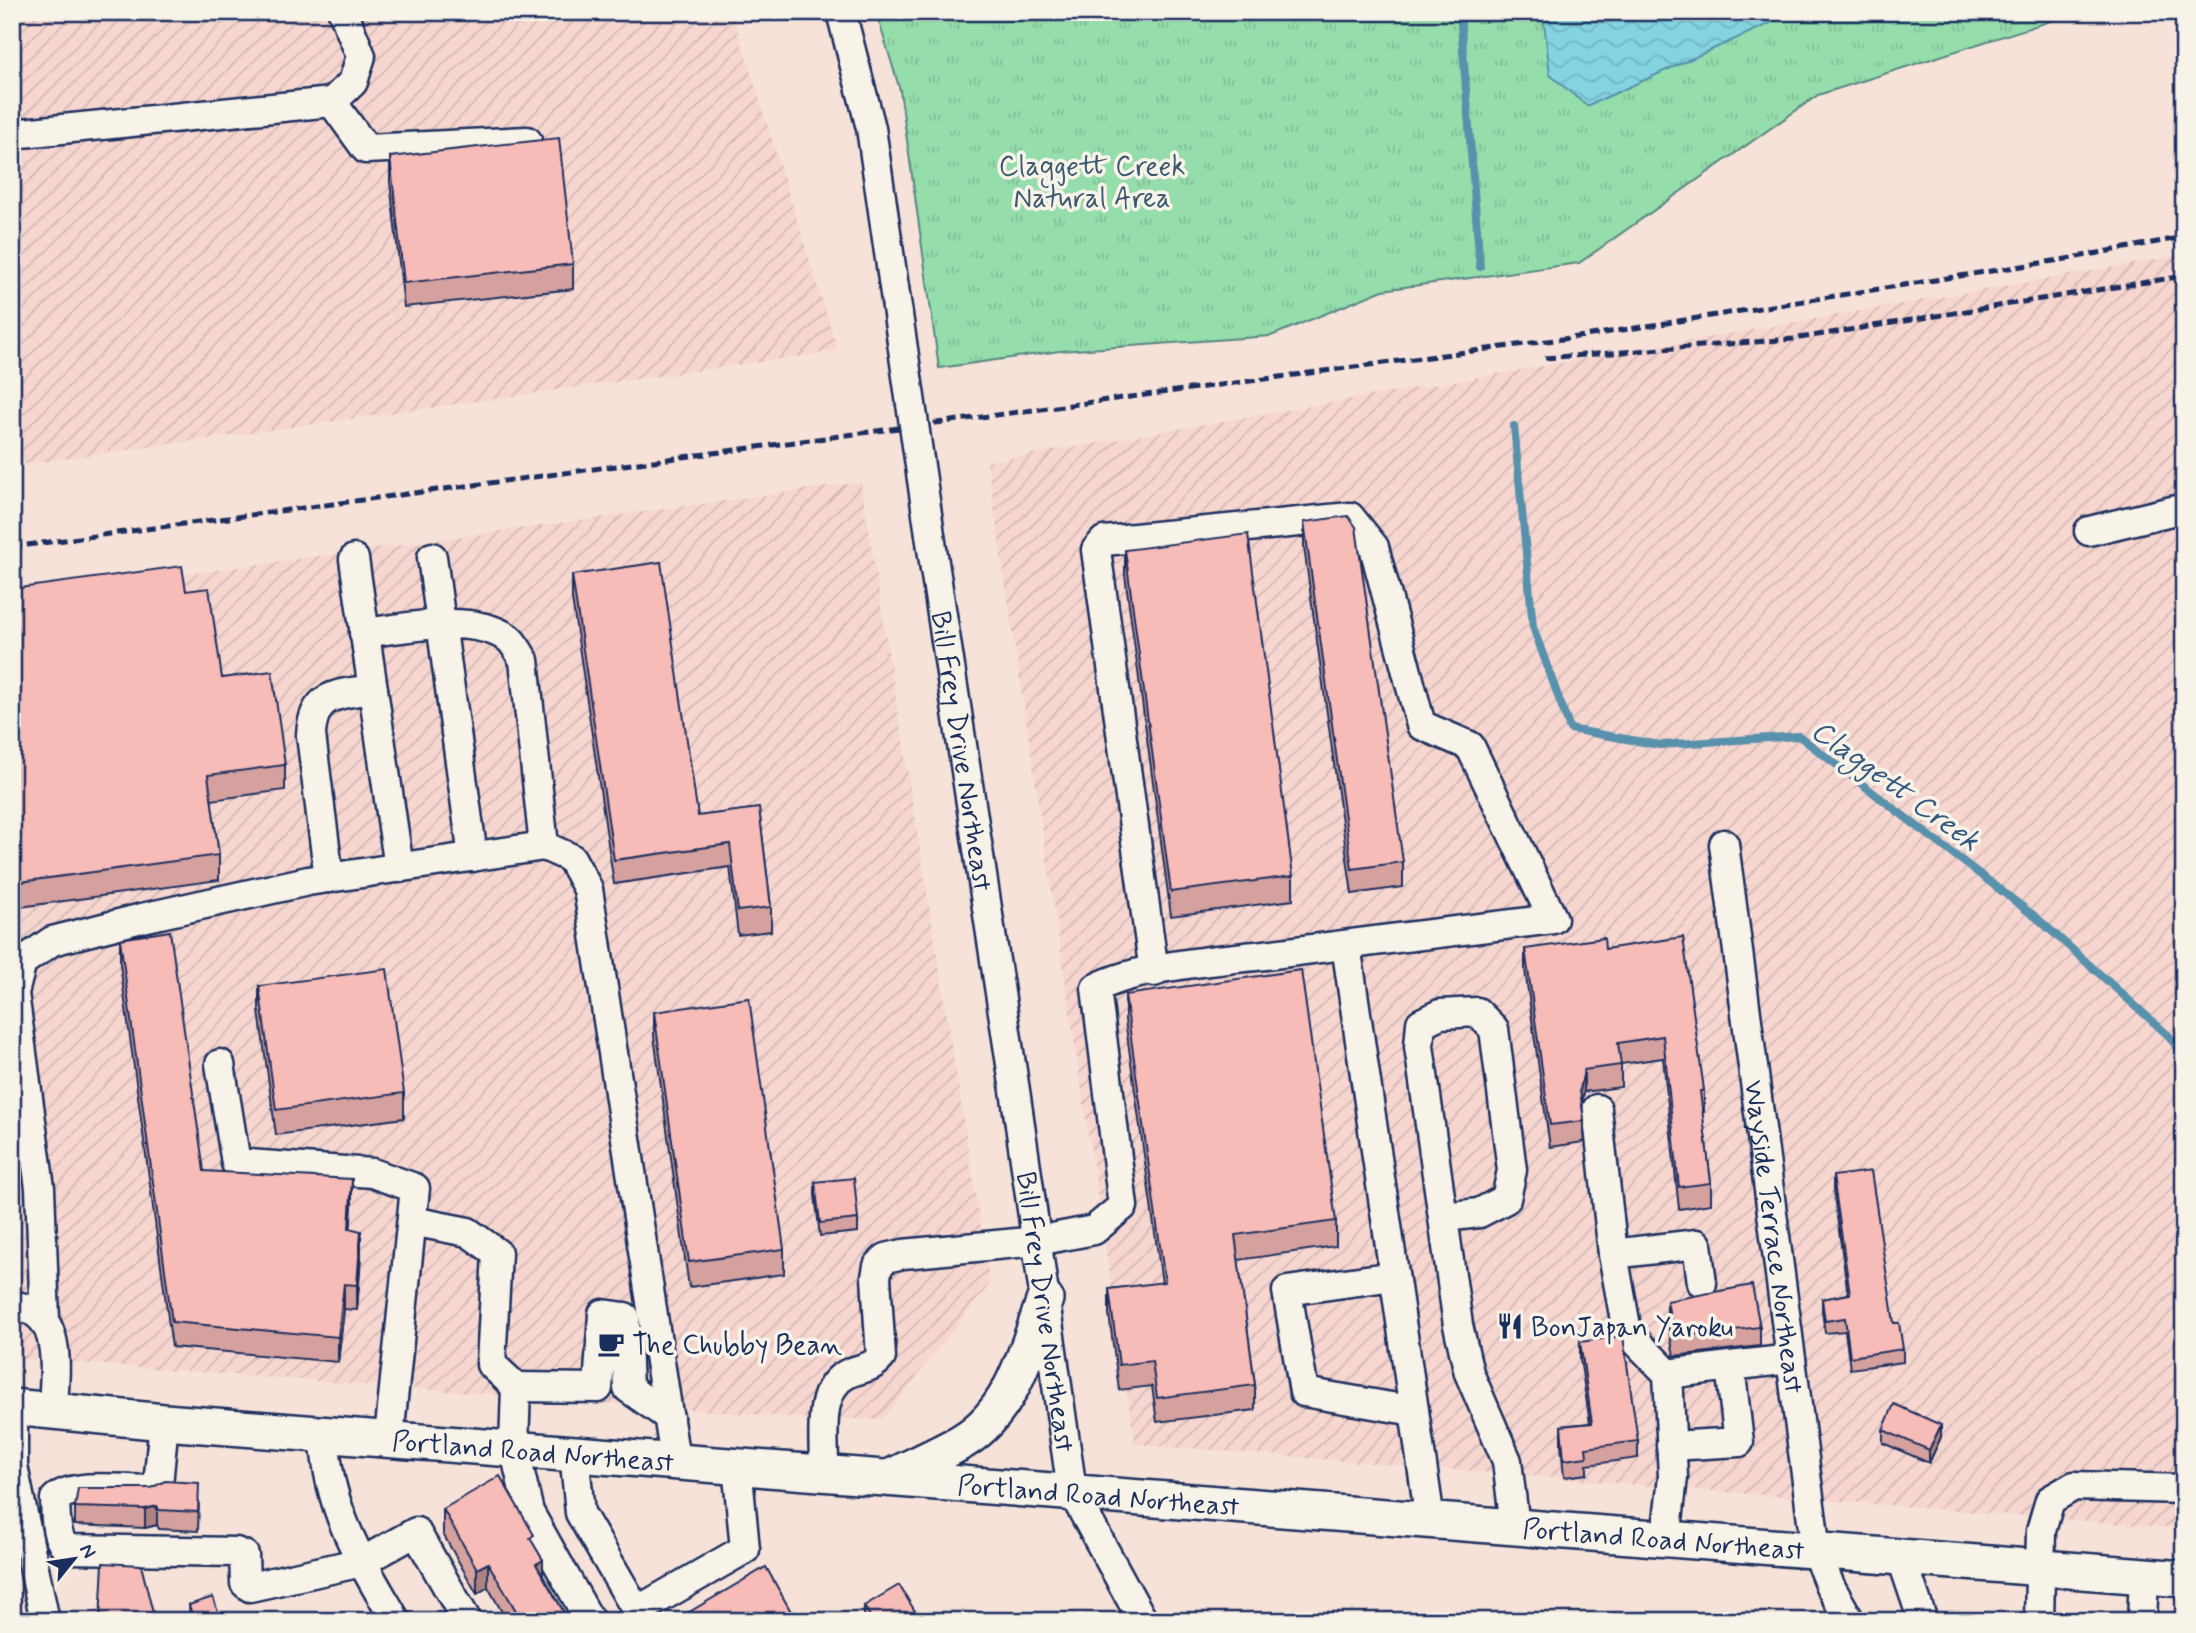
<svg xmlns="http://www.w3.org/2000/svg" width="2196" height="1633" font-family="Mynerve,sans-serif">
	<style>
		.industrial { fill: url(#industrial-furrows) }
		.park { fill: url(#park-tufts); stroke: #588684; stroke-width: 2 }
		.water { fill: url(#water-waves); stroke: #5991ac; stroke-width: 2 }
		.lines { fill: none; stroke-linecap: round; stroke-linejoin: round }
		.stream { stroke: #5991ac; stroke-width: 8 }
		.minor-casing { stroke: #1b2f5e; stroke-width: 33 }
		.major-casing { stroke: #1b2f5e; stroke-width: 40 }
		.minor { stroke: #f7f3e8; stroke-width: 28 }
		.major { stroke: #f7f3e8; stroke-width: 35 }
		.rail { stroke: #1b2f5e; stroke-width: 5; stroke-dasharray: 10 5; stroke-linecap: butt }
		.minor-bridge-casing { stroke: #1b2f5e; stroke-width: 33; stroke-linecap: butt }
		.minor-bridge { stroke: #f7f3e8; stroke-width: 28 }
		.wall { fill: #d4a19e; stroke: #1b2f5e; stroke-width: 2 }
		.shaded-wall { fill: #ad8381; stroke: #1b2f5e; stroke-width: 2 }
		.building { fill: #f7bbb8; stroke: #1b2f5e; stroke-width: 2 }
		.labels { text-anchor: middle; stroke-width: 7; stroke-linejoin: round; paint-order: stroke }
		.park-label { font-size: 28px; fill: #3a5a71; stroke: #f7f3e8 }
		.street-label { font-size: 28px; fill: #1b2f5e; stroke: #f7f3e8 }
		.poi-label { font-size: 28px; fill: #1b2f5e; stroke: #f7f3e8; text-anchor: start }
		.water-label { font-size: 30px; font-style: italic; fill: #35587e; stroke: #f7f3e8 }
	</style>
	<defs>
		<pattern id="industrial-furrows" width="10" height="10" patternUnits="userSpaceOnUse" patternTransform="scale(1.75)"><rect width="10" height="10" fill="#f7d6d0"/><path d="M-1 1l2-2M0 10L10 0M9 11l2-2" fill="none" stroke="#d3b8b5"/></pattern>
		<pattern id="park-tufts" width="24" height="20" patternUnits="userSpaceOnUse" patternTransform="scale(1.75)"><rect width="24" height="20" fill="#95ddab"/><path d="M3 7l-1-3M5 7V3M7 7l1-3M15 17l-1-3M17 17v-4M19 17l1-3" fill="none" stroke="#80be96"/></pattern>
		<pattern id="water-waves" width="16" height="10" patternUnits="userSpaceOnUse" patternTransform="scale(1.75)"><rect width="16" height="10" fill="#83d3e0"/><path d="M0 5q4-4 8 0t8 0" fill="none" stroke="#71b5c3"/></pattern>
	</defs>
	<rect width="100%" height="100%" fill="#f7e2da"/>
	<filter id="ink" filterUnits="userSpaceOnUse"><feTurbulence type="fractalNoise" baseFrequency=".0143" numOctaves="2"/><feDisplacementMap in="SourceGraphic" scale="14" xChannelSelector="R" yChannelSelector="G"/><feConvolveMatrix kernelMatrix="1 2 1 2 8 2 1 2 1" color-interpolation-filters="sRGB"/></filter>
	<g filter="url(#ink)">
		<g class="industrial">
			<path d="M 12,12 L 732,12 L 838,351 L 12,466 Z"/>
			<path d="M 2184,255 L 2184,1529 L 1135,1444 L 987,462 Z"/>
			<path d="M 861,482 L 990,1284 L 883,1419 L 814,1419 L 12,1358 L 12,598 Z"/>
		</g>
		<path class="park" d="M 876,12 L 2079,12 L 1818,95 L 1579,263 L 1383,290 L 1271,336 L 1060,351 L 939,368 L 900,90 Z"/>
		<path class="water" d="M 1543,12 L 1795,12 L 1587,106 L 1550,75 Z"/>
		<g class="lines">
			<g class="stream">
				<path d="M 1460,12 L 1480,267"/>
				<path d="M 1514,426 L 1533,627 L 1570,729 L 1660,745 L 1799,736 L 2037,918 L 2169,1036 L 2184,1058"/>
			</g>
			<g class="minor-casing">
				<g id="minor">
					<path d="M 841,12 L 871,128 L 894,287"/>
					<path d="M 332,102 L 366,149 L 527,141"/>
					<path d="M 332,102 L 353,82 L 361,56 L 343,12"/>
					<path d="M 12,134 L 332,102"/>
					<path d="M 2089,531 L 2184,508"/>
					<path d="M 432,557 L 473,857"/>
					<path d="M 354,559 L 399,868"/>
					<path id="s1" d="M 935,569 L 1016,1097 L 1072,1491 L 1143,1621"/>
					<path d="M 364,633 C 405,628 472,613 508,638 C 514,642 519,653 524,660 L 544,846"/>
					<path id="s2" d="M 1724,844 L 1816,1551 L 1830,1586 L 1850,1621"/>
					<path d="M 329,878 L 311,735 C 313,693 338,694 373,689"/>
					<path d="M 1346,945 L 1430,1520"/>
					<path d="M 220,1064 L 236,1163 L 372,1173 L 415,1188 L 389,1437"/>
					<path d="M 1597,1109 L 1613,1254 L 1627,1332 L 1668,1374 L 1673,1477 L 1666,1538"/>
					<path d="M 1444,1217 L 1479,1213 L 1506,1199 L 1512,1170 L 1494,1029 L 1477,1012 L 1440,1014 L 1421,1023 L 1419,1046 L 1458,1325 L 1469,1373 L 1507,1461 L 1515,1527"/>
					<path d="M 412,1221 L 468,1232 L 497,1253 L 491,1364 L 516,1387 L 514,1447 L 529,1512 L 590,1621"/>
					<path d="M 1613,1254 L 1697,1244 L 1702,1283"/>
					<path d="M 1394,1276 L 1287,1291 L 1304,1392 L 1414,1411"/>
					<path d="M 12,1306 C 66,1308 54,1373 53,1410"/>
					<path d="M 45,1320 L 40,1188 L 14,993 L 22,962 L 52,941 L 142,918 L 308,881 L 544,846 L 571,858 L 588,889 L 675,1460"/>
					<path d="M 1730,1366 L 1791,1359"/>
					<path d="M 1668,1374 L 1730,1366 L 1739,1442 L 1671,1446"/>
					<path d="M 516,1387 L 598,1388 L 603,1314 L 625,1317 L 628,1388 L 669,1417"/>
					<path d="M 13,1407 L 13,1466 L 45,1621"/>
					<path d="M 164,1422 L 158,1485 L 151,1490 C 126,1490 73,1482 55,1499 C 56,1514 54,1541 69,1549 L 236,1552 L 244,1555 L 245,1583 L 250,1587 L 362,1562 L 416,1532 L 467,1621"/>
					<path d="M 323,1433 C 326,1450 327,1469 332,1487 C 344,1536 371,1578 396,1621"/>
					<path d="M 574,1452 L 580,1513 L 637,1611 L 745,1549 L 737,1465"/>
					<path d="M 824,1472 C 825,1441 815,1390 847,1374 C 861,1367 870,1370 881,1357 L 876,1277 L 878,1266 L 886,1258 L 903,1254 L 1037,1241 L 1094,1230 L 1123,1206 L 1096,988 C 1141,965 1221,960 1273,954 C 1366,942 1460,930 1553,919 L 1470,746 L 1421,725 L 1374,547 L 1350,517 L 1104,541 L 1096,550 L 1154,972"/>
					<path d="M 1901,1556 L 1923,1621"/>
					<path d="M 2039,1621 L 2041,1531 L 2050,1500 L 2074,1486 L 2184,1489"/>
					<path d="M 2142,1621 L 2144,1576"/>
				</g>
			</g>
			<g class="major-casing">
				<g id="major">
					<path id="s3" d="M 12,1407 L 164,1422 L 2184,1579"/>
					<path d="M 891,1477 C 915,1465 941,1454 963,1441 C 1013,1411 1027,1349 1045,1299"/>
				</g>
			</g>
			<use href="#minor" class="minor"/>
			<use href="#major" class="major"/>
			<g class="rail">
				<path d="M 1545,358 L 1793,339 L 2184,276"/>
				<path d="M 12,547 L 1585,336 L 2066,259 L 2184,237"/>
			</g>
			<g class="minor-bridge-casing">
				<path id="minor-bridge" d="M 894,287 L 935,569"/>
			</g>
			<use href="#minor-bridge" class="minor-bridge"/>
		</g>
		<g class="wall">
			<path d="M 390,157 L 573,264 L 573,289 L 404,307 L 390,182 Z"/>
			<path d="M 1304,522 L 1403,862 L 1403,887 L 1352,894 L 1304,547 Z"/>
			<path d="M 1125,550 L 1293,876 L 1293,900 L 1171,916 L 1125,575 Z"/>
			<path d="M 572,575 L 698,816 L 759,808 L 771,907 L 771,931 L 738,935 L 730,867 L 614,884 L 572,599 Z"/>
			<path d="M 12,589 L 186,591 L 222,678 L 285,765 L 285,790 L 211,800 L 219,855 L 219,880 L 12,908 Z"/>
			<path d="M 120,939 L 204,1171 L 352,1204 L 350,1229 L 361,1256 L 357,1310 L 344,1309 L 338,1362 L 172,1347 L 120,964 Z"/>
			<path d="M 1525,949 L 1605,949 L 1704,1090 L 1704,1112 L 1702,1112 L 1711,1183 L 1711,1204 L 1679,1209 L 1663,1058 L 1621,1064 L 1621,1087 L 1584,1092 L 1582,1102 L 1584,1121 L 1584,1142 L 1550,1147 L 1525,970 Z"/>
			<path d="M 259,986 L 404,1093 L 404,1118 L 276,1135 L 259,1011 Z"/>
			<path d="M 1125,995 L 1336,1221 L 1336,1246 L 1238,1260 L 1255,1385 L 1255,1410 L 1157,1422 L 1152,1386 L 1119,1390 L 1109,1314 L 1109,1289 L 1162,1283 L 1125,1020 Z"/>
			<path d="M 654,1012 L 784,1249 L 784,1274 L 689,1287 L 654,1036 Z"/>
			<path d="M 1833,1176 L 1894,1323 L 1903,1349 L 1903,1362 L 1850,1369 L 1845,1331 L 1825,1333 L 1822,1311 L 1822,1299 L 1848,1294 L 1833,1189 Z"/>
			<path d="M 815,1182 L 858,1219 L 858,1232 L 820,1236 L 815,1195 Z"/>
			<path d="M 1667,1301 L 1760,1327 L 1760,1346 L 1674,1356 L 1667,1320 Z"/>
			<path d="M 1580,1342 L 1638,1441 L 1638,1458 L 1587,1465 L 1587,1474 L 1564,1477 L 1561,1444 L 1561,1426 L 1590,1423 L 1580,1359 Z"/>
			<path d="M 1883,1430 L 1941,1437 L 1929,1463 L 1883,1443 Z"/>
			<path d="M 151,1488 L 199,1502 L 198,1531 L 159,1529 L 157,1525 L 145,1528 L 75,1525 L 75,1507 Z"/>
			<path d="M 443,1509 L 534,1545 L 543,1575 L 569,1621 L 507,1621 L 488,1587 L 477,1594 L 443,1534 Z"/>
			<path d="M 189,1605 L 221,1621 L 190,1621 Z"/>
			<path d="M 864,1606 L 921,1621 L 865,1621 L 864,1619 Z"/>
		</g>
		<g class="shaded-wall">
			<path d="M 1584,1070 L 1584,1092 L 1580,1111 L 1580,1090 Z"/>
			<path d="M 352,1179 L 352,1204 L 349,1253 L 349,1228 Z"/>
			<path d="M 361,1231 L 361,1256 L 357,1310 L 357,1285 Z"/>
			<path d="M 344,1284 L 344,1309 L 338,1362 L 338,1337 Z"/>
			<path d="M 1941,1425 L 1941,1437 L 1929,1463 L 1929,1450 Z"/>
			<path d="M 157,1506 L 157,1525 L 145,1528 L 145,1509 Z"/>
			<path d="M 543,1560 L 543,1585 L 536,1564 Z"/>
			<path d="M 488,1563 L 488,1587 L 477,1594 L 477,1569 Z"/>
		</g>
		<g class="building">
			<path d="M 559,138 L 573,264 L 404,283 L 390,157 Z"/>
			<path d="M 1348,516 L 1356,527 L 1403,862 L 1352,869 L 1304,522 Z"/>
			<path d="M 1248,534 L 1293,876 L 1171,892 L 1125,550 Z"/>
			<path d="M 661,562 L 698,816 L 759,808 L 771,907 L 738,911 L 730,844 L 614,860 L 572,575 Z"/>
			<path d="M 182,566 L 186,591 L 209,588 L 222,678 L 272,671 L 285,765 L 208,775 L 219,855 L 12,883 L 12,589 Z"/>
			<path d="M 170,931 L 204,1171 L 352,1179 L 349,1228 L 361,1231 L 357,1285 L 344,1284 L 338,1337 L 172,1322 L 120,939 Z"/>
			<path d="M 1683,937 L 1704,1090 L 1700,1091 L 1711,1183 L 1679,1187 L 1663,1036 L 1618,1043 L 1621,1065 L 1584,1070 L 1580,1090 L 1584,1121 L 1550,1125 L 1525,949 L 1604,938 L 1605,949 Z"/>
			<path d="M 387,969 L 404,1093 L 276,1110 L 259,986 Z"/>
			<path d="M 1301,970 L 1336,1221 L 1235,1235 L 1255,1385 L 1157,1398 L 1152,1361 L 1119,1365 L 1109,1289 L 1165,1282 L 1125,995 Z"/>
			<path d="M 749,998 L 784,1249 L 689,1262 L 654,1012 Z"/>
			<path d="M 1871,1171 L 1894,1323 L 1899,1323 L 1903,1349 L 1850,1357 L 1845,1318 L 1825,1321 L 1822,1299 L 1850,1294 L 1833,1176 Z"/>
			<path d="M 854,1178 L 858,1219 L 820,1223 L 815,1182 Z"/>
			<path d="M 1752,1285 L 1760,1327 L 1674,1337 L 1667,1301 Z"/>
			<path d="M 1623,1336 L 1638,1441 L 1586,1448 L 1587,1457 L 1564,1460 L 1561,1426 L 1592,1423 L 1580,1342 Z"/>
			<path d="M 1894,1404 L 1941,1425 L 1929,1450 L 1883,1430 Z"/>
			<path d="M 500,1476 L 534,1535 L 530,1538 L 543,1560 L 536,1564 L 569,1621 L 522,1621 L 488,1563 L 477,1569 L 443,1509 Z"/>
			<path d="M 165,1481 L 199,1483 L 198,1512 L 159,1510 L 157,1506 L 145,1509 L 75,1507 L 78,1488 L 151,1488 Z"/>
			<path d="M 103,1563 L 141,1565 L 155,1621 L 100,1621 Z"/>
			<path d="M 766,1567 L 794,1617 L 788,1621 L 674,1621 Z"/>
			<path d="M 899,1585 L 921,1621 L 873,1621 L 864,1606 Z"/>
			<path d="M 213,1597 L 221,1621 L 194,1621 L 189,1605 Z"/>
			<path d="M 2005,1615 L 2005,1621 L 1960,1621 L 1960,1617 Z"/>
		</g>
	</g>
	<defs>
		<g id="restaurant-bare" transform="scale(2.1)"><path d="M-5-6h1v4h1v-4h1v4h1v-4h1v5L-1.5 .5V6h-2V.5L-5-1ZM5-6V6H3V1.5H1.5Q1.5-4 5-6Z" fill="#1b2f5e" stroke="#f7f3e8" stroke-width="2.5" paint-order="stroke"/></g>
		<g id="cafe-bare" transform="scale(2.1)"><path d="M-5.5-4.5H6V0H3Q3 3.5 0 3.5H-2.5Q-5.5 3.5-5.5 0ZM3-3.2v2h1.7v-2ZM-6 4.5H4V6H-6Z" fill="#1b2f5e" stroke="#f7f3e8" stroke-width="2.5" paint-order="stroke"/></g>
	</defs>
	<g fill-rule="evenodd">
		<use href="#restaurant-bare" x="1510" y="1326"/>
		<use href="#cafe-bare" x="611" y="1344"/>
	</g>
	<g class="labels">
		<g class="park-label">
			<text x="1092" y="175">Claggett Creek<tspan x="1092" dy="32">Natural Area</tspan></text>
		</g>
		<g class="street-label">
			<text dy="10" stroke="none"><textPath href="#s1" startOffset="184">Bill Frey Drive Northeast</textPath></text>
			<text dy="10" stroke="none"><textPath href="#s2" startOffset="396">Wayside Terrace Northeast</textPath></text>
			<text dy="10" stroke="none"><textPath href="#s1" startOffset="751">Bill Frey Drive Northeast</textPath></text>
			<text dy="10" stroke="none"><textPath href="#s3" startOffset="523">Portland Road Northeast</textPath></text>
			<text dy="10" stroke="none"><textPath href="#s3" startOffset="1090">Portland Road Northeast</textPath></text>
			<text dy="10" stroke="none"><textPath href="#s3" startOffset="1657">Portland Road Northeast</textPath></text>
		</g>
		<g class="poi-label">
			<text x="1531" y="1336">BonJapan Yaroku</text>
			<text x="632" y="1354">The Chubby Bean</text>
		</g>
		<g class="water-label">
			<text transform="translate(1896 785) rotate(36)" y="10">Claggett Creek</text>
		</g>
	</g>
	<rect width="2196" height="1633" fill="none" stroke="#f7f3e8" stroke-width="42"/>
	<rect x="21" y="21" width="2154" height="1591" fill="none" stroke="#1b2f5e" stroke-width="2.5" filter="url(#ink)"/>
	<g transform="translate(74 1559) rotate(60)" stroke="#f7f3e8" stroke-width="5" paint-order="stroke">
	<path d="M0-5L12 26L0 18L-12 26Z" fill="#1b2f5e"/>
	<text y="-10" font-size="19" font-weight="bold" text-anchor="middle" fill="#1b2f5e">N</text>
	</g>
</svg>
